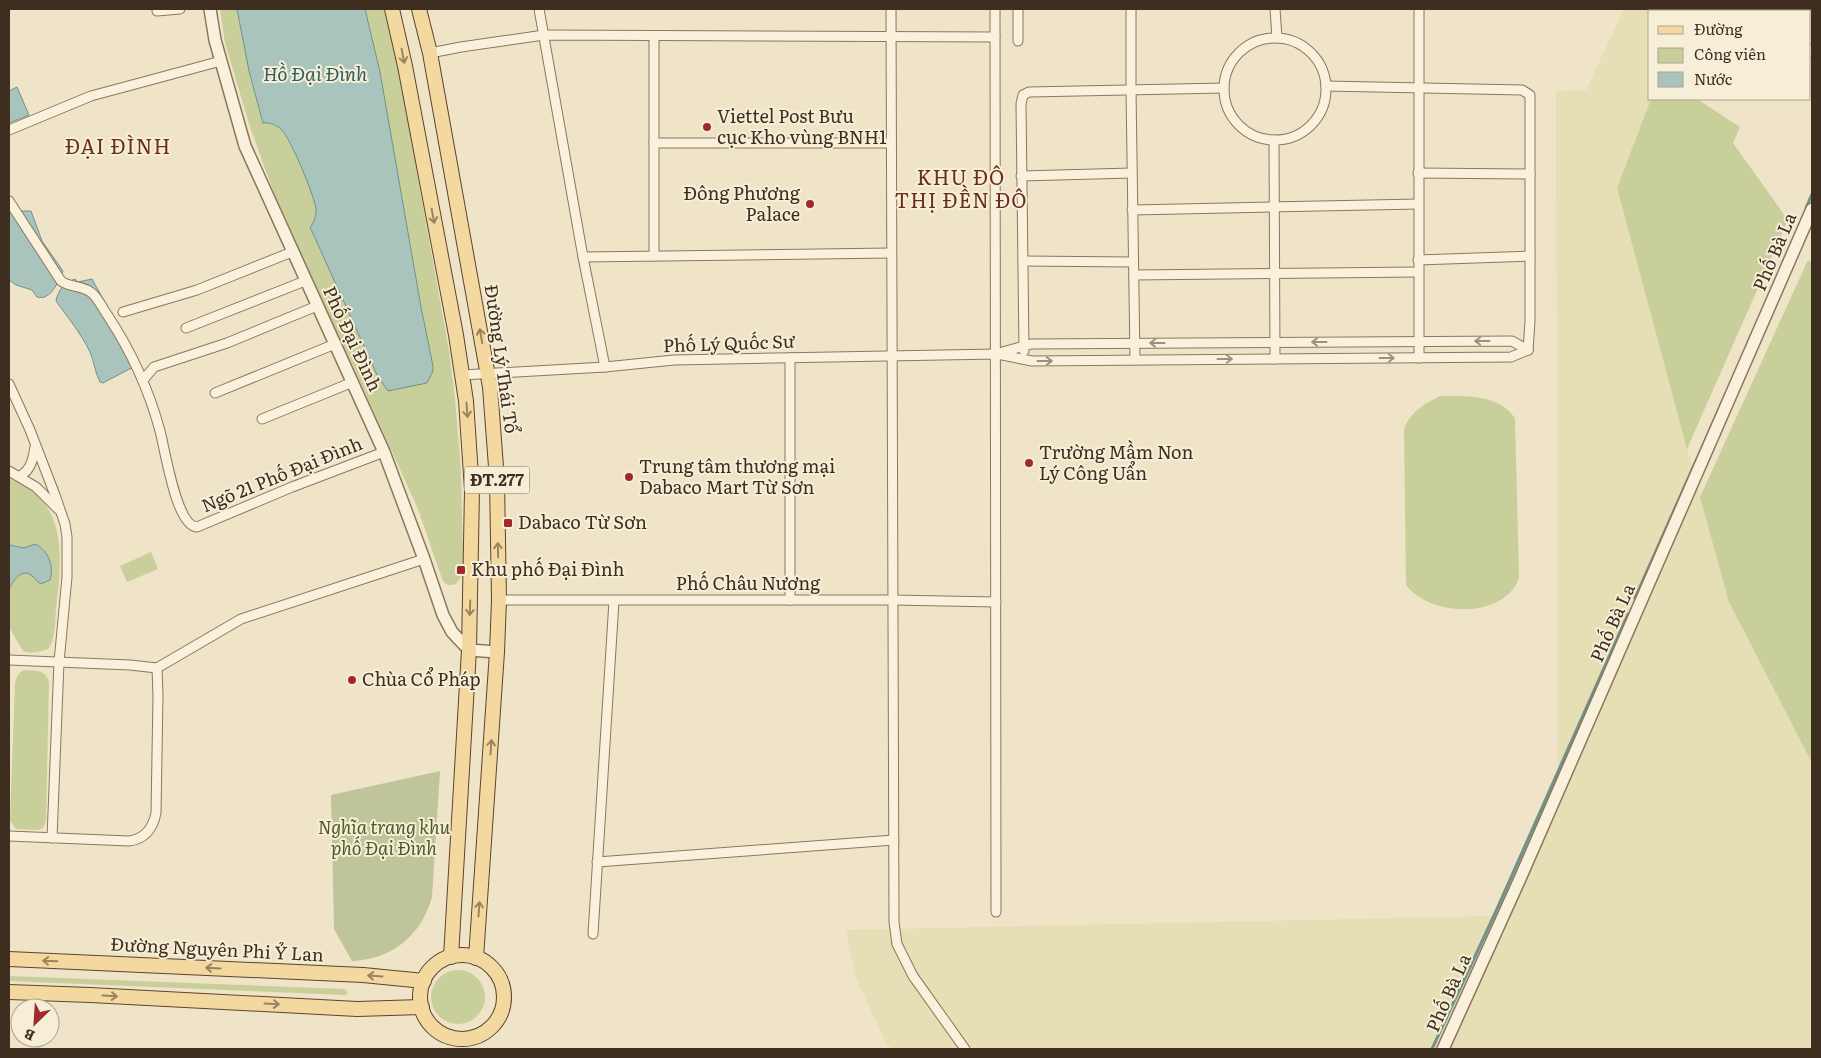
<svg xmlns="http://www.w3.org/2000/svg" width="1821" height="1058" font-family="Literata,serif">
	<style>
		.farmland { fill: #e6deb5 }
		.green { fill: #c9cf9b }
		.cemetery { fill: #bfc49a }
		.water { fill: #a9c4bc; stroke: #6f938a }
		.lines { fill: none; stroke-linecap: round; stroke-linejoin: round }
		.stream { stroke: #6f938a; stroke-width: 3 }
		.minor-casing { stroke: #8d765c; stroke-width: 11 }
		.tertiary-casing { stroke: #8d765c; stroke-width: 14 }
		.primary-casing { stroke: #5b4430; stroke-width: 16 }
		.minor { stroke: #faf1dc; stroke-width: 9 }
		.tertiary { stroke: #faf1dc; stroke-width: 11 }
		.primary { stroke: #f3d9a0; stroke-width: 14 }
		.oneway { stroke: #988460 }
		.oneway2 { stroke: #9c907e }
		.poi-dot { fill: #9e2a2b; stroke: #f7eed8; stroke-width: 2 }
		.labels { text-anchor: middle; stroke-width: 4; stroke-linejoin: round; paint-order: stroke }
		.shield { fill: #f7eed8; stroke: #756857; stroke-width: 1 }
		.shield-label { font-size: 16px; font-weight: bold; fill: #3d2e20 }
		.poi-label { font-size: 18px; fill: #3d2e20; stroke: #f7eed8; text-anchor: start }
		.street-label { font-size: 18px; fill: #3d2e20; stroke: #f7eed8 }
		.park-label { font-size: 18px; font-style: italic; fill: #4d5a26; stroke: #f7eed8 }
		.water-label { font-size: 19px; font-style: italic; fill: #2f5d5a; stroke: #f7eed8 }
		.quarter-label { font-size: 20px; letter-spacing: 1px; fill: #6b2e1e; stroke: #f7eed8 }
	</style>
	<rect width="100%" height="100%" fill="#f0e4c8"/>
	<path class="farmland" d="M 1624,9 L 1667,9 L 1671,11 L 1650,11 L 1651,99 L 1617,188 L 1729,602 L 1812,763 L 1812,1049 L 892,1049 L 886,1043 L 856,978 L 846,930 L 1496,916 L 1558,773 L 1556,91 L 1586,90 Z"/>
	<g class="green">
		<path d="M 220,9 L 384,9 L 399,73 L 449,350 L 455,398 L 461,471 L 463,558 L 462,576 L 456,584 C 450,586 446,586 442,579 L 418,509 L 353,366 L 289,235 L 250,127 L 225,43 Z"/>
		<path d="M 1651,99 L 1697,99 L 1740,127 L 1733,143 L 1788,220 L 1687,449 L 1617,188 Z"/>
		<path d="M 1808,260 L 1812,262 L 1812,763 L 1729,602 L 1700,497 Z"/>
		<path d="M 1440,396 C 1465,396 1499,394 1515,418 L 1519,578 C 1504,620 1430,617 1406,585 L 1404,429 C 1411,411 1424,404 1440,396 Z"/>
		<path d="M 9,478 C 69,500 62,558 56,609 C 55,621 56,639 48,649 C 41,652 30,654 23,651 L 9,627 Z"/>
		<path d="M 151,552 L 158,569 L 127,582 L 120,566 Z"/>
		<path d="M 24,670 C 35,671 47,669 49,683 L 46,821 L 43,828 L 38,830 L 16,829 L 10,821 L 15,683 C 17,676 18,673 24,670 Z"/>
		<circle cx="458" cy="997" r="27"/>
		<path d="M 9,976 L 344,989 L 346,990 L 348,993 L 346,995 L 9,981 Z"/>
	</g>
	<path class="cemetery" d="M 440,771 L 432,897 C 421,936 392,959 352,961 L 334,929 L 331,795 Z"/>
	<g class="water">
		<path d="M 237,9 L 365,9 L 380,72 L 421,307 L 433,366 L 433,371 L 427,383 L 388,391 L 377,375 L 310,227 C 315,222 316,215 316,209 C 314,195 291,139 281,129 C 276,125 269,122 263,123 L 249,71 Z"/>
		<path d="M 17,87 L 29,115 L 9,123 L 9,91 Z"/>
		<path d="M 9,196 L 18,211 L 31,211 L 42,241 L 63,271 C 58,282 51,301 37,297 L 32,290 L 16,285 L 9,280 Z"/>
		<path d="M 75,279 L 78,282 L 92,279 L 127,342 L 137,365 L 103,383 L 100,382 C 95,373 94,361 90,352 C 81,333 68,318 56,301 C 58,290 65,282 75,279 Z"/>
		<path d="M 35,544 C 49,551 54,566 50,580 L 41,584 C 36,581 35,578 31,575 C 21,568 12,582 9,590 L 9,545 L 24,548 Z"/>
	</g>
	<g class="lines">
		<g class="stream">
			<path d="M 1806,208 L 1812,194"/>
			<path d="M 1635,598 L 1724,398"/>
			<path d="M 1432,1049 L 1497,909 L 1628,614"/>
		</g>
		<g class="minor-casing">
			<g id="minor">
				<path d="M 539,9 L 583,257 L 605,367"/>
				<path d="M 891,9 L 894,922 L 897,944 L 913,976 L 965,1049"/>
				<path d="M 995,9 L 996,912"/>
				<path d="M 1018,9 L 1018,41"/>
				<path d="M 1131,9 L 1131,90 L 1135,360"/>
				<path d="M 1275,9 L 1277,38"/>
				<path d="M 1419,9 L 1419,358"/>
				<path d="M 1782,9 L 1783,11"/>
				<path d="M 157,11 L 180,9"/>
				<path d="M 654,36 L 654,256"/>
				<circle cx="1275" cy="89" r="51"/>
				<path d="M 1810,49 L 1812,53"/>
				<path d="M 430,53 L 461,47 L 544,35 L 995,37"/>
				<path d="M 1326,86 L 1522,90 L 1530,95 L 1530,321 L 1528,350"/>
				<path d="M 9,130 L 91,96 L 221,61"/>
				<path d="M 1274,140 L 1275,359"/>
				<path d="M 654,143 L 891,143"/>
				<path d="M 1418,173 L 1530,174"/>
				<path d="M 1021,176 L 1132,173"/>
				<path d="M 9,201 L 61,281 C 70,288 84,285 93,294 C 99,300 103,309 108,316 C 131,351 149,390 160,431 C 165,449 176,526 197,527 L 292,487 L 384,452"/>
				<path d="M 1132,210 L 1418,204"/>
				<path d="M 583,257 L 891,253"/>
				<path d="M 1418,260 L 1530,256"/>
				<path d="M 1023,261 L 1133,262"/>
				<path d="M 1134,275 L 1418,272"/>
				<path d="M 123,312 L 197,290 L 292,252"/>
				<path d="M 186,328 L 305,281"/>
				<path d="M 1024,351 L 1021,104 L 1023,95 L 1029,92 L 1224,88"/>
				<path d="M 999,353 L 1031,344 L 1512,341 L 1528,350"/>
				<path d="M 462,375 L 605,367 L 674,360 L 997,354 L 1032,361 L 1511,357 L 1528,350"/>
				<path d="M 143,380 L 154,367 L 227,343 L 317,306"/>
				<path d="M 9,384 L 30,430 L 55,495 L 65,524 L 67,537 L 67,577 L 59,662 L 52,838"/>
				<path d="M 215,393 L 335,344"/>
				<path d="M 262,419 L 353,382"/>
				<path d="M 9,471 L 36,487 L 58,509"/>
				<path d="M 20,476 C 31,470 33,459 35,447"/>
				<path d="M 499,600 L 893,600 L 996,602"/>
				<path d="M 790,600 L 790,358"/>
				<path d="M 9,660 L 130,665 L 157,668 L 241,619 L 424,559"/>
				<path d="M 9,836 L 129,841 C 145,839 153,828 156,813 L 158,696 L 157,668"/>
				<path d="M 597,862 L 894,840"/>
				<path d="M 593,934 L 614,601"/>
			</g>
		</g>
		<g class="tertiary-casing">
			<g id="tertiary">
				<path d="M 210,9 L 215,40 L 245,146 L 384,452 L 424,559 L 443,615 L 452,632 L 469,650 L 497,652"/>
				<path d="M 1443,1049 L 1519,881 L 1812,209"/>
			</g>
		</g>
		<g class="primary-casing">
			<g id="primary">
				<path d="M 392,9 L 405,66 L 456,335 L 466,401 L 472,490 L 469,650 L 451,957"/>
				<path d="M 419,9 L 430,53 L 490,387 L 497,480 L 499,600 L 497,652 L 476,958"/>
				<circle cx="462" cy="997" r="42"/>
				<path d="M 9,959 L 363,975 L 424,981"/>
				<path d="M 9,992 L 90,995 L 357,1009 L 422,1007"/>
			</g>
		</g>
		<use href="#minor" class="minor"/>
		<use href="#tertiary" class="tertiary"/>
		<use href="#primary" class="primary"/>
	</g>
	<defs><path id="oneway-shaft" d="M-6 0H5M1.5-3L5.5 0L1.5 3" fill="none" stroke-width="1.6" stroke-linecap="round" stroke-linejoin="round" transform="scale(1.25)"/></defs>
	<g class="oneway">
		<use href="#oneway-shaft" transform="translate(403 56) rotate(79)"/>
		<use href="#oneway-shaft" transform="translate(433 216) rotate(79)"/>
		<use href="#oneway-shaft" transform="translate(481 336) rotate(-100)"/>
		<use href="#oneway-shaft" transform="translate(467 410) rotate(86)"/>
		<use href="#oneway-shaft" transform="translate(498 550) rotate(-91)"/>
		<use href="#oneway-shaft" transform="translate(470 608) rotate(92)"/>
		<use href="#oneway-shaft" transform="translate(491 747) rotate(-86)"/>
		<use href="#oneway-shaft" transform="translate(479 909) rotate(-86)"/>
		<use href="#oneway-shaft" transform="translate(50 961) rotate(-178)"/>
		<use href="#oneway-shaft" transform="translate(213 968) rotate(-177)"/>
		<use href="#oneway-shaft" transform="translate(375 976) rotate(-176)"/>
		<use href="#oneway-shaft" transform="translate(110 996) rotate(3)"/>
		<use href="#oneway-shaft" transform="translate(272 1004) rotate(3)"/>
	</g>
	<g class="oneway2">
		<use href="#oneway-shaft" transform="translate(1482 341) rotate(180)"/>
		<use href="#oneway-shaft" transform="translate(1319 342) rotate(180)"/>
		<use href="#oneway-shaft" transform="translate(1157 343) rotate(180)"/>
		<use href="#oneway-shaft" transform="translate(1387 358)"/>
		<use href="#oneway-shaft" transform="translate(1225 359)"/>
		<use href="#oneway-shaft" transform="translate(1045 361)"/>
	</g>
	<g class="poi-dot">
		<circle cx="707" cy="127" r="5"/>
		<circle cx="810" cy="204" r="5"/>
		<circle cx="1029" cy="463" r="5"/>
		<circle cx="629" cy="477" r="5"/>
		<rect x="503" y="518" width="10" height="10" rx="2.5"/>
		<rect x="456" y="565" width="10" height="10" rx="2.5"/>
		<circle cx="352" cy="680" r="5"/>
	</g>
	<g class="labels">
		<rect class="shield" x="464.5" y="466.5" width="65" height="27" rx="4"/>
		<g class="shield-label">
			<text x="497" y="486">ĐT.277</text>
		</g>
		<g class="poi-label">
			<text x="717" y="123">Viettel Post Bưu<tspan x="717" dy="21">cục Kho vùng BNH1</tspan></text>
			<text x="800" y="200" text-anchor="end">Đông Phương<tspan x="800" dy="21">Palace</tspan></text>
			<text x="1039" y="459">Trường Mầm Non<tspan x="1039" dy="21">Lý Công Uẩn</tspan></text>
			<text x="639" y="473">Trung tâm thương mại<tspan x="639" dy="21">Dabaco Mart Từ Sơn</tspan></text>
			<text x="518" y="529">Dabaco Từ Sơn</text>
			<text x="471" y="576">Khu phố Đại Đình</text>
			<text x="362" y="686">Chùa Cổ Pháp</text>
		</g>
		<g class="street-label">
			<text transform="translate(1775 252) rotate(-67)" y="6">Phố Bà La</text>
			<text transform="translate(352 339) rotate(65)" y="6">Phố Đại Đình</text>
			<text transform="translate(729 344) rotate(-2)" y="6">Phố Lý Quốc Sư</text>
			<text transform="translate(501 359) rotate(82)" y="6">Đường Lý Thái Tổ</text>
			<text transform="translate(282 475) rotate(-22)" y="6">Ngõ 21 Phố Đại Đình</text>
			<text x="748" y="590">Phố Châu Nương</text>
			<text transform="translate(1613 623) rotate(-66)" y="6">Phố Bà La</text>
			<text transform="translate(217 950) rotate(3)" y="6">Đường Nguyên Phi Ỷ Lan</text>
			<text transform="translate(1449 993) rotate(-66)" y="6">Phố Bà La</text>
		</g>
		<g class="park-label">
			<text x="384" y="834">Nghĩa trang khu<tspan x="384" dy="21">phố Đại Đình</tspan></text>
		</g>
		<g class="water-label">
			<text x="315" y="81">Hồ Đại Đình</text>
		</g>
		<g class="quarter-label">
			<text x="118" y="154">ĐẠI ĐÌNH</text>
			<text x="961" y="185">KHU ĐÔ<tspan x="961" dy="23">THỊ ĐỀN ĐÔ</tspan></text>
		</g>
	</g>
	<rect width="1821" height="1058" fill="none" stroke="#3d2e20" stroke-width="20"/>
	<rect x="1648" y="10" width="162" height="90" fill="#f7eed8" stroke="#ada18e"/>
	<rect x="1658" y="26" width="25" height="8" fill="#f3d9a0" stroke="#ada18e"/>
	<text x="1694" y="35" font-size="15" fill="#3d2e20">Đường</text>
	<rect x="1658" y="48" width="25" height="15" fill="#c9cf9b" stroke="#ada18e"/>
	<text x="1694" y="60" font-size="15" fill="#3d2e20">Công viên</text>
	<rect x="1658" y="72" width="25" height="15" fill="#a9c4bc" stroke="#ada18e"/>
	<text x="1694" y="85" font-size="15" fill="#3d2e20">Nước</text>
	<g transform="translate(35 1023) rotate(205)"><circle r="24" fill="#f7eed8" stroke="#ada18e"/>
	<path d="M0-4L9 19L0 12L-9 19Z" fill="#9e2a2b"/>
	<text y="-8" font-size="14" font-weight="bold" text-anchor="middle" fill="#3d2e20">B</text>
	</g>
</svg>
